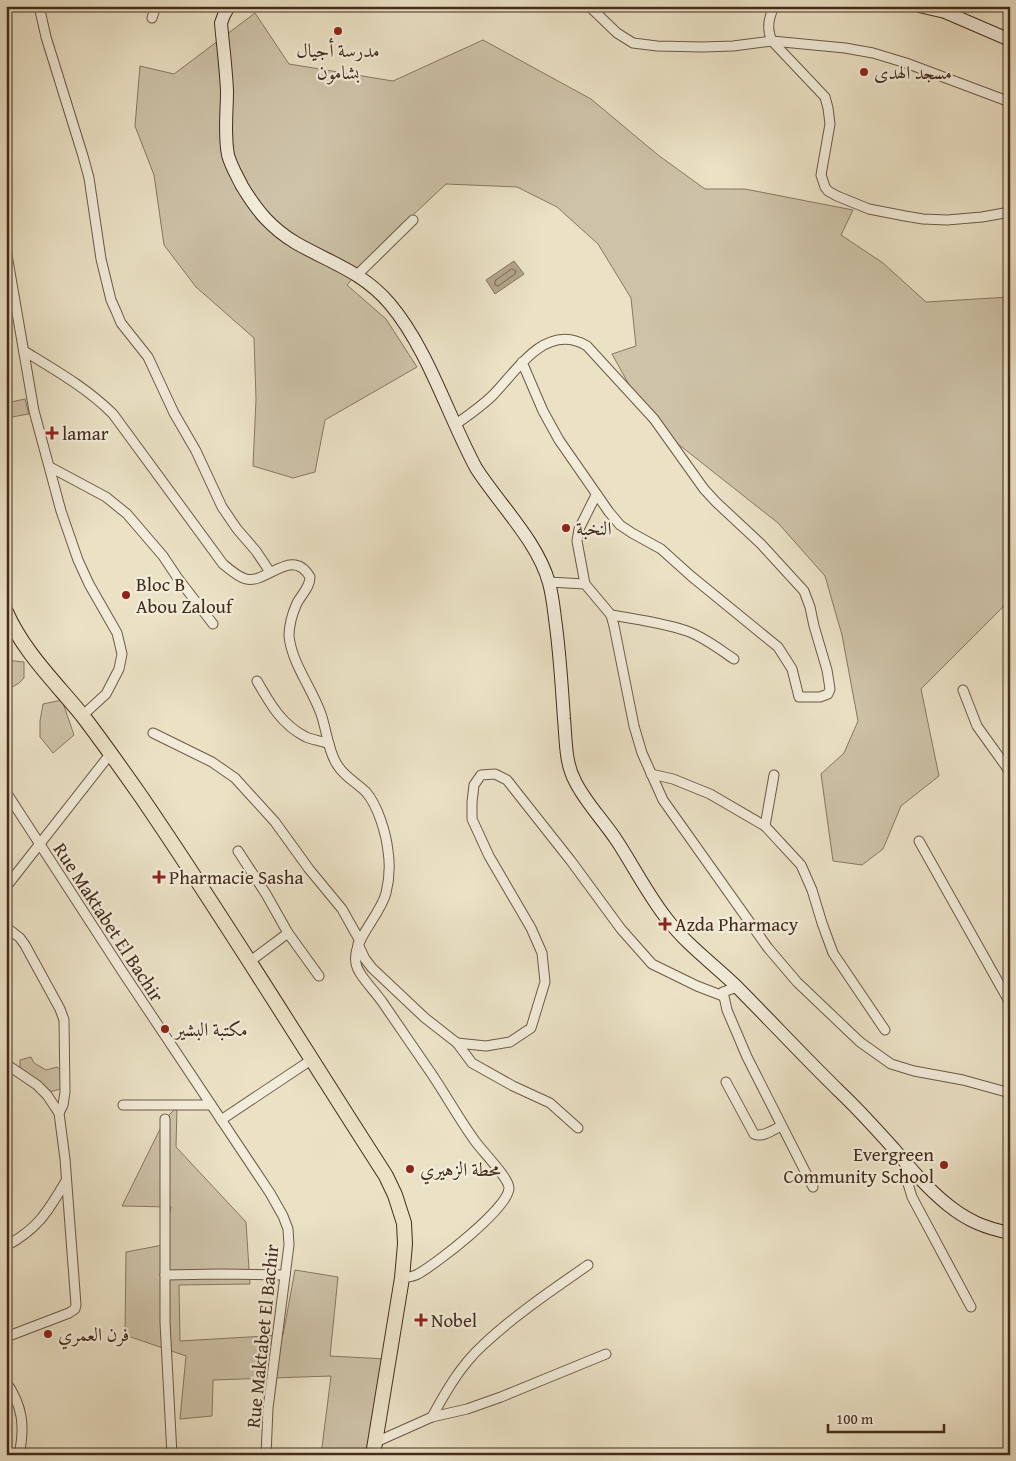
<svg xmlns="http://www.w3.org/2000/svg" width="1016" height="1461" font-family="'Gentium Book Plus',Amiri,serif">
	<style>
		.green { fill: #cec3a9; stroke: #887762 }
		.water { fill: #b2a48c; stroke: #86745f }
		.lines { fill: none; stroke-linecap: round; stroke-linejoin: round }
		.shore { stroke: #7a6854; stroke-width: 1 }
		.street-casing { stroke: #6d5946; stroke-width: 11 }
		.secondary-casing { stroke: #432b1b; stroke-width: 14 }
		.primary-casing { stroke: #432b1b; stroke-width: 16 }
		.street { stroke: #f2ecda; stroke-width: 9 }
		.secondary { stroke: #f2ecda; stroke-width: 12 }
		.primary { stroke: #ebe2c6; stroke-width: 14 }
		.poi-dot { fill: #8f2418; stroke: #f2ecda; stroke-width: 2 }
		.labels { text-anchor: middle; stroke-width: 4.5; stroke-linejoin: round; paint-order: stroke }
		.poi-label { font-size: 19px; fill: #432b1b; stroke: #f2ecda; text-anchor: start }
		.street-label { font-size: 19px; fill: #432b1b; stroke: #f2ecda }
	</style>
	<rect width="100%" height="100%" fill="#ebe2c6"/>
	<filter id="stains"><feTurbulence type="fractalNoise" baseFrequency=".004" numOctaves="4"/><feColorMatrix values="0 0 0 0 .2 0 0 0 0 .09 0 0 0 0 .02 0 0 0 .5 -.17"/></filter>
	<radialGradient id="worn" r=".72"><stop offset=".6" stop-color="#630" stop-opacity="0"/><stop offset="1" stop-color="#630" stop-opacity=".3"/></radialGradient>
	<g class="green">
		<path d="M 255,13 L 289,64 L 393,81 L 483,40 L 591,99 L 658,155 L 705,189 L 745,189 L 853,210 L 841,235 L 883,263 L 926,302 L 1010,297 L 1010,606 L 1006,604 L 921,689 L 939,776 L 901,806 L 883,849 L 862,865 L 833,861 L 821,774 L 844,753 L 858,721 L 842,635 L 825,576 L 778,523 L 649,421 L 612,354 L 636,346 L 631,298 L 598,244 L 557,207 L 517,187 L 446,184 L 381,245 L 347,285 L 386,319 L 417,367 L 325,420 L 315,472 L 293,478 L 253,466 L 256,399 L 254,338 L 196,287 L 164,245 L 154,175 L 135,126 L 140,66 L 174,74 Z"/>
		<path d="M 25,399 L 29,414 L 6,418 L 6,403 Z"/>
		<path d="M 6,660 L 24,662 L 24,678 L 19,683 L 6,691 Z"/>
		<path d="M 62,700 L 74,735 L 53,753 L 40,737 L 40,721 L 43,704 Z"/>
		<path d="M 31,1057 L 34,1063 L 46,1070 L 57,1067 L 61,1070 L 61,1089 L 49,1092 L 20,1068 L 20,1060 Z"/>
		<path d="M 177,1107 L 176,1147 L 246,1222 L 250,1284 L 179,1285 L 180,1341 L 283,1335 L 295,1270 L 338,1277 L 330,1356 L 387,1359 L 365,1455 L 321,1455 L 331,1376 L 213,1380 L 212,1416 L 180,1419 L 186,1356 L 125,1335 L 126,1252 L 163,1245 L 171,1207 L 122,1206 L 165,1119 Z"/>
	</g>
	<path class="water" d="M 514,261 L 524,274 L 495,294 L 486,280 Z"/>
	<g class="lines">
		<path class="shore" d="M 512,269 L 516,271 L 515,274 L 498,286 L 495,285 L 495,281 Z"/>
		<g class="street-casing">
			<g id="street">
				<path d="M 39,6 L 46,37 L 83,156 L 89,178 L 101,259 L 111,300 L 116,311 L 121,323 L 148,357 L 174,413 L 196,451 L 222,507 L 237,529 L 256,551 L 270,572"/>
				<path d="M 589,6 L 617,33 L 633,43 L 657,46 L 702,47 L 733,46 L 772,41 L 845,48 L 873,53 L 906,63 L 1010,102"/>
				<path d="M 774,6 C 769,18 766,28 772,41 L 825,97 L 828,108 L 830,124 L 821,175 L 825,187 L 828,191 L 837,196 L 869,209 L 905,216 L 923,219 L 947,220 L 982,217 L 1010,212"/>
				<path d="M 152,18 L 156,6"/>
				<path d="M 6,249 L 34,411 L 61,511 L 78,560 L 89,584 L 117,633 L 122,654 L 119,669 L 106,694 L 82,716"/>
				<path d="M 357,275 L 413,220"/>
				<path d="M 24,351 C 55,370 87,388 113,414 L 223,564 C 229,569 238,577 246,579 C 267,584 292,546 310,577 C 310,587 302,594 297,603 C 293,612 289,626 289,636 C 292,664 312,688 321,714 C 327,731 328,752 338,766 C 345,777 357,783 366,792 C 378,806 386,833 388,851 C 390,864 389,881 386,893 C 379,920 343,947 360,973 C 367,984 376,993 383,1003 C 399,1026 415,1050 431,1073 C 446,1095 459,1119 475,1141 C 482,1151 509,1178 509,1188 C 509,1208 436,1264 418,1274 C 413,1277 407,1277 402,1278"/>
				<path d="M 456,424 C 469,415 482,406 493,395 C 514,374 540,330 576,341 C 580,342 584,344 587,346 L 654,419 L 704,489 L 716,502 L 761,544 L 804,591 L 810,607 L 814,626 L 827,670 L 830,689 L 828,694 L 820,697 L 799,697 L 792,669 L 778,647 L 691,576 L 661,549 L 632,533 L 620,525 L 609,512 L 559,440 L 543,411 L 522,362"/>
				<path d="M 50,467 L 106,497 L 127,514 L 163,556 L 177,577 L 213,624"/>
				<path d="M 549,582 L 585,584 L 611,615 L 614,626 L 634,726 L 642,753 L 663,800 L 768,948 L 797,982 L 860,1042 L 891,1064 L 914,1071 L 963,1080 L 1010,1093"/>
				<path d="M 585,584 L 577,541 L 579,529 L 596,495"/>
				<path d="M 611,615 C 636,619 663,623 687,631 C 704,637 719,649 734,659"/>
				<path d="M 257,681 C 270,704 282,725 306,737 C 313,740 322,741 329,744"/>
				<path d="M 963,690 L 977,726 L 1010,772"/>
				<path d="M 153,733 L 212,762 L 235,778 L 275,822 L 309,869 L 342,909 L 360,941"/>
				<path d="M 651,774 L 673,779 L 710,794 L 765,826 L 801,865 L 812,890 L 822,923 L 833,953 L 885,1030"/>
				<path d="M 6,792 L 122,971 L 270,1193 L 283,1216 L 288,1229 L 289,1245 L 268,1408 L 266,1455"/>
				<path d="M 765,826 L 774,775"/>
				<path d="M 919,841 L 1010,1003"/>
				<path d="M 238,851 L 266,894 L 288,933"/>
				<path d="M 6,887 L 111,753"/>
				<path d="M 6,927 L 20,938 L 25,945 L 60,1009 L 64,1020 L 65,1092 L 63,1105 L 59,1113"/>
				<path d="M 358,944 L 365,959 L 372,968 L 425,1018 L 457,1043 L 472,1063 L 513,1086 L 550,1103 L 578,1128"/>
				<path d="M 249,962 L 288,933 L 319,976"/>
				<path d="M 737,987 L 723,992 L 727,1010 L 747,1057 L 813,1187"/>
				<path d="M 457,1043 L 486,1046 L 510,1042 L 531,1028 L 545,982 L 542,953 L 531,928 L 489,856 L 472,819 L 472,802 L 474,785 L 481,775 L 495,774 L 507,780 L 571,861 L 621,929 L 652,964 L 697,986 L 723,996"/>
				<path d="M 6,1064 L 37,1085 L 47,1095 L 59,1113 L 65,1159 L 76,1305 L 75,1309 L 69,1313 L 6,1337"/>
				<path d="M 726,1082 L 754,1134 C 762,1138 773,1130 781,1126"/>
				<path d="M 123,1105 L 211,1105"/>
				<path d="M 165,1119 L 165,1322 L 172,1455"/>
				<path d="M 221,1120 L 311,1060"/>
				<path d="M 906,1164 L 906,1177 L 912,1197 L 971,1307"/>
				<path d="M 6,1246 C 39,1228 48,1211 66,1181"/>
				<path d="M 165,1275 L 219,1274 L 285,1275"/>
				<path d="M 6,1382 C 23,1406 25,1427 19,1455"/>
				<path d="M 432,1417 C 446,1391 461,1365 483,1345 C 515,1315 552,1290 588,1265"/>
				<path d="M 376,1442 L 432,1417 L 467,1409 L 501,1397 L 606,1354"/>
			</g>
		</g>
		<g class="secondary-casing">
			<g id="secondary">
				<path d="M 229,6 L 224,15 L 221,23 C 223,46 226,68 227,91 C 227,112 224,134 228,155 C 231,166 237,176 242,186 C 257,211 271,228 296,243 C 331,263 363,272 390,304 C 428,349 448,416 476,468 C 499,504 538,542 549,583 C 553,597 554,612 556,626 C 560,657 562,688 564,719 C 566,739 565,763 575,781 C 585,802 604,821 617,841 C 634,867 648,895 667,919 C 686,944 712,963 734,984 C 770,1020 804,1057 840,1092 C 859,1110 877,1130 894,1149 C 911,1169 928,1189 948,1205 C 968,1221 985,1228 1010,1233"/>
				<path d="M 919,6 L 945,12 L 1010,40"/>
			</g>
		</g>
		<g class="primary-casing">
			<path id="primary" d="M 6,612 C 23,651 55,682 82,715 C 102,741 121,768 140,795 C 225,919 304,1049 386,1176 L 395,1195 L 404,1223 L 405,1244 L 402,1278 L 373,1455"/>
		</g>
		<use href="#street" class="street"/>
		<use href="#secondary" class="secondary"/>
		<use href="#primary" class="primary"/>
	</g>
	<g class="poi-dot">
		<circle cx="338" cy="31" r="5"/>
		<circle cx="864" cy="72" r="5"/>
		<path d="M49.5 425.5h5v5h5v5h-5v5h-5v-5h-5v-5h5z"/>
		<circle cx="566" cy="528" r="5"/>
		<circle cx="126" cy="595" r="5"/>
		<path d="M156.5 869.5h5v5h5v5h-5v5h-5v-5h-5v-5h5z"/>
		<path d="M662.5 916.5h5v5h5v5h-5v5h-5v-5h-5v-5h5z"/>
		<circle cx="165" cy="1029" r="5"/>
		<circle cx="944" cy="1165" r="5"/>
		<circle cx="410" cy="1169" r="5"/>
		<path d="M418.5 1312.5h5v5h5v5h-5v5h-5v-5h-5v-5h5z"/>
		<circle cx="48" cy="1334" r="5"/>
	</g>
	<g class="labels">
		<g class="poi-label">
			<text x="338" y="57" text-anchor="middle">مدرسة أجيال<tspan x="338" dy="22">بشامون</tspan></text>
			<text x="874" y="79">مسجد الهدى</text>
			<text x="62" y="440">lamar</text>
			<text x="576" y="535">النخبة</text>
			<text x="136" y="591">Bloc B<tspan x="136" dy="22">Abou Zalouf</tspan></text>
			<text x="169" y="884">Pharmacie Sasha</text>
			<text x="675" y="931">Azda Pharmacy</text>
			<text x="175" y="1036">مكتبة البشير</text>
			<text x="934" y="1161" text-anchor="end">Evergreen<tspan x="934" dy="22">Community School</tspan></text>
			<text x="420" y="1176">محطة الزهيري</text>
			<text x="431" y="1327">Nobel</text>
			<text x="58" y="1341">فرن العمري</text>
		</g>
		<g class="street-label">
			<text transform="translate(109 922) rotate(57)" y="7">Rue Maktabet El Bachir</text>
			<text transform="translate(262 1336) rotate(-84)" y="7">Rue Maktabet El Bachir</text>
		</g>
	</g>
	<rect width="1016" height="1461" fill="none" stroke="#ebe2c6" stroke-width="25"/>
	<rect x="8" y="8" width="1001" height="1446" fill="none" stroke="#432b1b" stroke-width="2.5"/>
	<rect x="12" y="12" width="991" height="1436" fill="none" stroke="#432b1b"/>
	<path d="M828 1424v8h116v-8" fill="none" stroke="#432b1b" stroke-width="2.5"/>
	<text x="836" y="1424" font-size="15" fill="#432b1b" stroke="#f2ecda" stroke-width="4" paint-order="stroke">100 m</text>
	<rect width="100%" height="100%" filter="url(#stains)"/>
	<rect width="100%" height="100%" fill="url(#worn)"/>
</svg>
